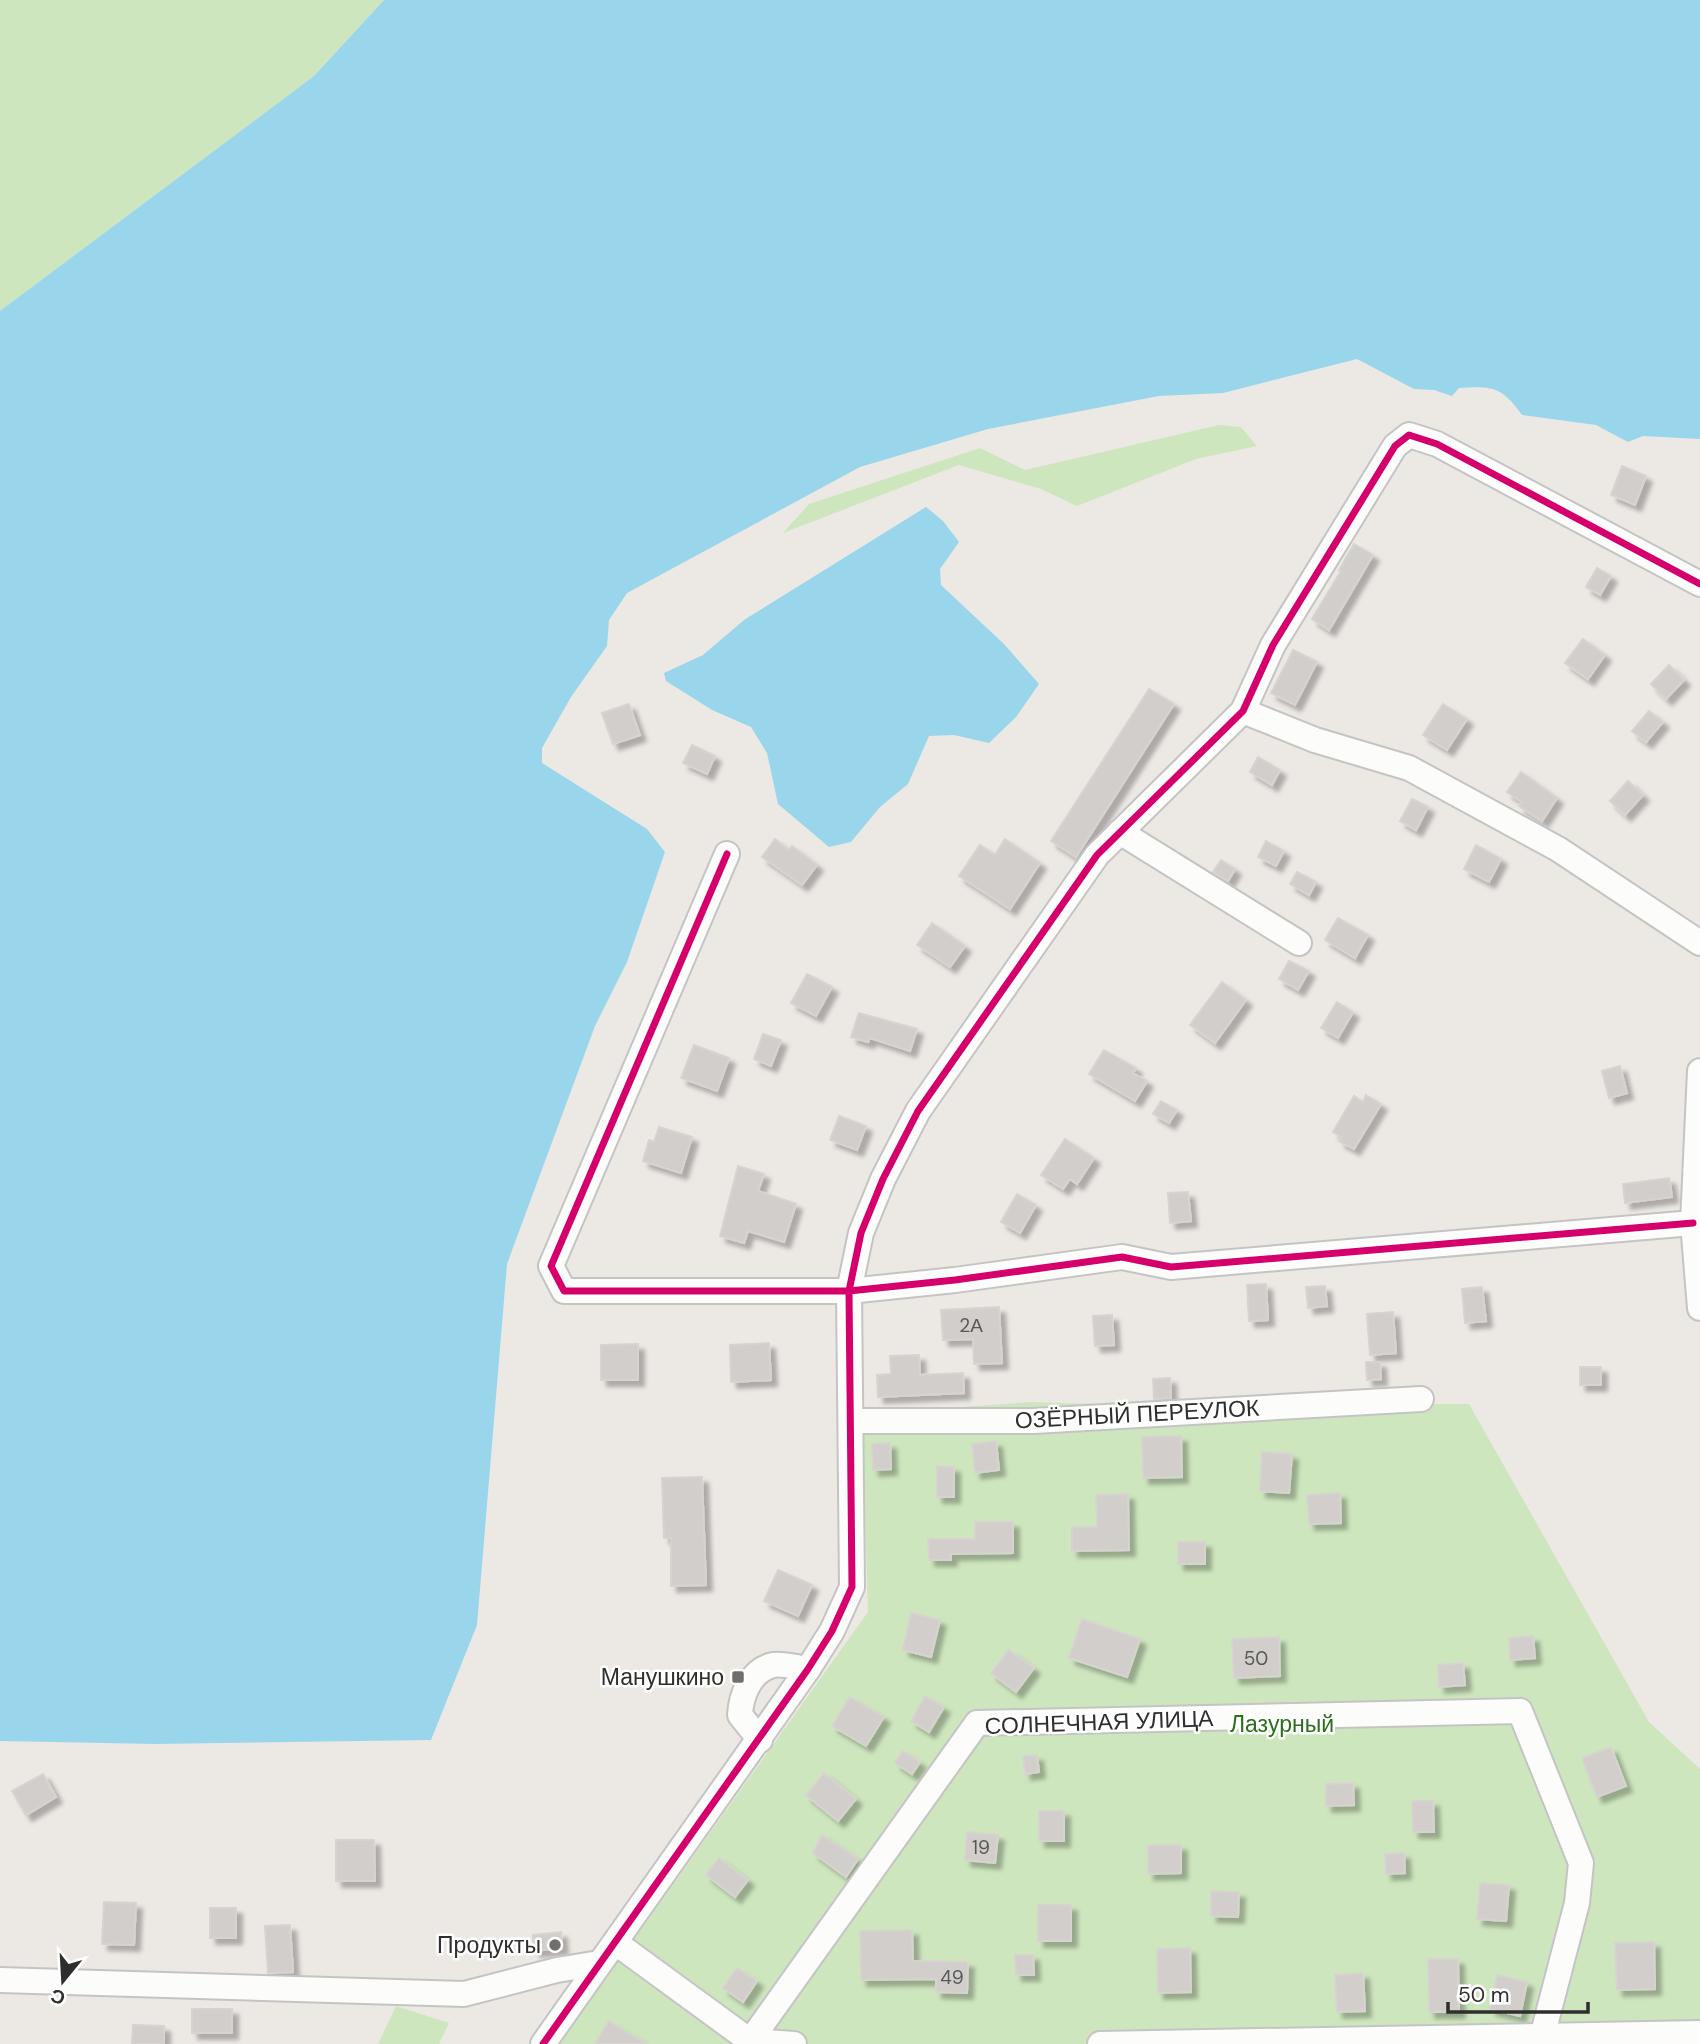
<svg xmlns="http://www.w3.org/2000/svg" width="1700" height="2044" font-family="'DM Sans',sans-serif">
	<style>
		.green { fill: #cee6be }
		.water { fill: #99d6ec }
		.building { fill: #d1cecb; stroke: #d7d4d0; stroke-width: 2; filter: url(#shadow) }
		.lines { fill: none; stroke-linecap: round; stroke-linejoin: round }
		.minor-casing { stroke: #c5c4c5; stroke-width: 28 }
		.minor { stroke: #fcfcfb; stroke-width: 24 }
		.cycleway-casing { stroke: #fff; stroke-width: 11 }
		.cycleway { stroke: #d6006c; stroke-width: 7 }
		.poi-dot { fill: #706f6e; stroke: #fff; stroke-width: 2.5 }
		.labels { text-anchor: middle; stroke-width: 5; stroke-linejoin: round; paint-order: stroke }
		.number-label { font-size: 19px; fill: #585857 }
		.street-label { font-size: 23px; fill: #2e2e2e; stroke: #fff }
		.poi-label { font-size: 23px; fill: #2e2e2e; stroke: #fff; text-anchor: end }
		.park-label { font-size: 23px; fill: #2c6e1b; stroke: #fff }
	</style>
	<defs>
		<filter id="shadow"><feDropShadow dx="6" dy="6" stdDeviation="2" flood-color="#0004"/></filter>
	</defs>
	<rect width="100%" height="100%" fill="#ece8e4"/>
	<g class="green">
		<path d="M 0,0 L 384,0 L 314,76 L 0,311 Z"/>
		<path d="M 1219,425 L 1241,427 L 1257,446 L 1196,459 L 1077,506 L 1041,489 L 959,465 L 783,533 L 809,504 L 980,448 L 1025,470 Z"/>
		<path d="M 1031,1402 L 1133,1405 L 1469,1404 L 1649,1722 L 1700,1769 L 1700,2044 L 559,2044 L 868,1612 L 862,1414 Z"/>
		<path d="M 396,2006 L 449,2023 L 439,2044 L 378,2044 Z"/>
	</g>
	<g class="water">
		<path d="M 384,0 L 1700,0 L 1700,439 L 1643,436 L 1628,442 L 1596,425 L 1522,415 C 1502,387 1493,386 1459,388 L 1452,396 L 1434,390 L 1414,389 L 1357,359 L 1223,393 L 1159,396 L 988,429 L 860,467 L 627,593 L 609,620 L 607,646 L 571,697 L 542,748 L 542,763 L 647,829 L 665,852 L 627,962 L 595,1026 L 507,1264 L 477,1625 L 431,1740 L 155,1744 L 0,1741 L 0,311 L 314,76 Z"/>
		<path d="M 926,507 L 943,521 L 959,542 L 940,569 L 941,585 L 1004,644 L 1039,684 L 1016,717 L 989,743 L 954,735 L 929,736 L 908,784 L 880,807 L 851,842 L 829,847 L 778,804 L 767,753 L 751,727 L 712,710 L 666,681 L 664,673 L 703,655 L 744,620 Z"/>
	</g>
	<g class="building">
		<path d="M 1622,466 L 1646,476 L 1635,505 L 1611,495 Z"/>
		<path d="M 1354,544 L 1373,555 L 1329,630 L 1312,619 L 1341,571 L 1339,570 Z"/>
		<path d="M 1597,568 L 1611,576 L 1600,595 L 1586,587 Z"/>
		<path d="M 1583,639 L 1605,655 L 1588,679 L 1565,663 Z"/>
		<path d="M 1293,650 L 1317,662 L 1295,705 L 1271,693 Z"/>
		<path d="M 1669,665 L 1684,680 L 1666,699 L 1651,684 Z"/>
		<path d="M 1149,689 L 1174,704 L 1076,857 L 1051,841 Z"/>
		<path d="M 629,704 L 640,735 L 613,744 L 602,713 Z"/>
		<path d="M 1443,704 L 1467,719 L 1447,750 L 1423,735 Z"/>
		<path d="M 1649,711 L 1663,722 L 1646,742 L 1632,731 Z"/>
		<path d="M 692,745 L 715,756 L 707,774 L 683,763 Z"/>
		<path d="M 1258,757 L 1280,770 L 1272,785 L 1250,772 Z"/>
		<path d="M 1521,772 L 1557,798 L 1542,821 L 1519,806 L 1522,802 L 1507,792 Z"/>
		<path d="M 1628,781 L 1643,795 L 1625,815 L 1610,801 Z"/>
		<path d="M 1412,799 L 1428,807 L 1416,830 L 1400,821 Z"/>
		<path d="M 775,839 L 789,850 L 792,846 L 817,865 L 802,885 L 762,857 Z"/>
		<path d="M 1005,839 L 1040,863 L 1010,909 L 959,876 L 980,845 L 995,855 Z"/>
		<path d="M 1266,841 L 1284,851 L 1276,866 L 1258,857 Z"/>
		<path d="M 1476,845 L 1501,859 L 1489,882 L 1464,869 Z"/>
		<path d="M 1221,860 L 1235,869 L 1228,881 L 1213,872 Z"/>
		<path d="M 1297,872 L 1316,882 L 1309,895 L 1290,884 Z"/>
		<path d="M 1338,918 L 1368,935 L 1355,958 L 1325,940 Z"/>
		<path d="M 932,923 L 965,946 L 950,967 L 917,945 Z"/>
		<path d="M 1289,961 L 1309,971 L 1298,990 L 1279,979 Z"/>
		<path d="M 807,974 L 832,987 L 816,1016 L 791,1003 Z"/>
		<path d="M 1222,982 L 1246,1000 L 1215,1043 L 1190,1025 Z"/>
		<path d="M 1337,1002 L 1353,1012 L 1338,1038 L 1321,1028 Z"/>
		<path d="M 859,1013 L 917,1029 L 910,1051 L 870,1038 L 868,1042 L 851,1037 Z"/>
		<path d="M 763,1034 L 781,1040 L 771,1066 L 754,1059 Z"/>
		<path d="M 694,1045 L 729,1058 L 717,1091 L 681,1078 Z"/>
		<path d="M 1104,1050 L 1136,1068 L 1133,1073 L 1147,1081 L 1135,1101 L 1089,1074 Z"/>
		<path d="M 1620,1066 L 1627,1093 L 1609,1098 L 1602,1071 Z"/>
		<path d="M 1366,1095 L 1381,1104 L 1354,1149 L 1339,1141 L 1342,1137 L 1333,1132 L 1354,1096 L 1363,1102 Z"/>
		<path d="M 1161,1101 L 1177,1110 L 1169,1123 L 1153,1114 Z"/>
		<path d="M 839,1116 L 866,1126 L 857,1150 L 830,1140 Z"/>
		<path d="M 659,1127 L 692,1137 L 681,1173 L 643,1161 L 649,1140 L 654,1142 Z"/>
		<path d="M 1065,1139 L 1094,1158 L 1077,1184 L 1070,1179 L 1063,1189 L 1041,1175 Z"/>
		<path d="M 738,1166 L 764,1174 L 758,1191 L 796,1204 L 784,1242 L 748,1231 L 744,1243 L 720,1236 Z"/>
		<path d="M 1669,1178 L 1672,1197 L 1625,1203 L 1623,1184 Z"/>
		<path d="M 1188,1192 L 1191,1221 L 1170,1223 L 1168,1193 Z"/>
		<path d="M 1017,1194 L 1036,1205 L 1020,1233 L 1001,1222 Z"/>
		<path d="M 1266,1284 L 1268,1320 L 1249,1321 L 1247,1285 Z"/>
		<path d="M 1325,1286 L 1327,1306 L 1308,1308 L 1306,1287 Z"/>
		<path d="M 1482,1287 L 1486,1321 L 1465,1323 L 1462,1289 Z"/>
		<path d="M 999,1307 L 1002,1363 L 974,1364 L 973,1339 L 943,1340 L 941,1310 Z"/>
		<path d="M 1393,1312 L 1396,1353 L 1370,1355 L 1367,1314 Z"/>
		<path d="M 1112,1315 L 1114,1345 L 1095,1346 L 1093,1316 Z"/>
		<path d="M 769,1343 L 771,1380 L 731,1382 L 730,1345 Z"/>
		<path d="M 638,1344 L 638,1380 L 601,1380 L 601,1345 Z"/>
		<path d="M 919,1355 L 920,1375 L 963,1373 L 964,1393 L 878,1397 L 877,1375 L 891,1374 L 890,1356 Z"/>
		<path d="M 1366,1362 L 1380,1362 L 1381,1379 L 1367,1380 Z"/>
		<rect x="1580" y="1367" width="21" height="18"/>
		<path d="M 1170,1378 L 1171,1398 L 1154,1399 L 1153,1379 Z"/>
		<path d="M 1181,1436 L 1182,1477 L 1143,1478 L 1142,1437 Z"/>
		<path d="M 996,1441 L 999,1470 L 975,1473 L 972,1444 Z"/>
		<path d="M 890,1443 L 891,1469 L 873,1470 L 872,1444 Z"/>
		<path d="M 1262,1452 L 1292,1454 L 1289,1493 L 1260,1491 Z"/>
		<path d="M 937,1466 L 954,1467 L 954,1497 L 937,1497 Z"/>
		<path d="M 702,1477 L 706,1585 L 671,1586 L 671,1538 L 664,1538 L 662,1478 Z"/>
		<path d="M 1340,1493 L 1341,1523 L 1309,1524 L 1307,1495 Z"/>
		<path d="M 1128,1494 L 1129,1550 L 1072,1551 L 1072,1527 L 1097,1527 L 1096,1495 Z"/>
		<path d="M 975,1522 L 1013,1522 L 1013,1553 L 951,1554 L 951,1560 L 929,1560 L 928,1539 L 975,1539 Z"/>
		<rect x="1178" y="1542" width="27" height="22"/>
		<path d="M 778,1570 L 812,1585 L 798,1616 L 764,1601 Z"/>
		<path d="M 911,1613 L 940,1620 L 931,1657 L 903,1650 Z"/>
		<path d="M 1082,1619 L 1140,1639 L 1127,1677 L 1069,1658 Z"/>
		<path d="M 1533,1636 L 1535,1658 L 1510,1660 L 1509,1638 Z"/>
		<path d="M 1279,1637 L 1280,1676 L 1234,1678 L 1232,1639 Z"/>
		<path d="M 1009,1650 L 1034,1668 L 1016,1692 L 991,1673 Z"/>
		<path d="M 1463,1663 L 1465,1685 L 1439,1687 L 1438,1665 Z"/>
		<path d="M 925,1696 L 944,1707 L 929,1732 L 911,1721 Z"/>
		<path d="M 850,1697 L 884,1717 L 866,1746 L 832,1726 Z"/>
		<path d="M 1611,1747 L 1626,1786 L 1597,1797 L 1582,1758 Z"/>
		<path d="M 903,1751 L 920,1762 L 912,1774 L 895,1763 Z"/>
		<path d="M 1037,1755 L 1039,1772 L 1025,1774 L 1023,1756 Z"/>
		<path d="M 824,1773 L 856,1799 L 838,1821 L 806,1795 Z"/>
		<path d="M 43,1774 L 56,1797 L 26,1815 L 12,1791 Z"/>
		<path d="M 1353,1783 L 1354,1805 L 1326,1806 L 1326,1784 Z"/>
		<path d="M 1412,1801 L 1433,1801 L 1434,1832 L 1413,1832 Z"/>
		<rect x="1039" y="1811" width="25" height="30"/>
		<path d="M 967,1832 L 998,1835 L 995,1863 L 965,1860 Z"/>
		<path d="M 822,1835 L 858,1859 L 846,1877 L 813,1853 Z"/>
		<path d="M 336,1840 L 374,1840 L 375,1881 L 336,1881 Z"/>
		<path d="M 1148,1845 L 1181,1845 L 1181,1873 L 1148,1874 Z"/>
		<path d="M 1404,1853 L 1405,1873 L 1386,1874 L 1385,1854 Z"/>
		<path d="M 719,1858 L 748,1880 L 735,1897 L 706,1875 Z"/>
		<path d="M 1480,1883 L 1509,1885 L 1506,1921 L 1477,1919 Z"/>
		<path d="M 1211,1891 L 1239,1892 L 1238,1917 L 1211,1916 Z"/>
		<path d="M 104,1902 L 136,1903 L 134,1945 L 102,1944 Z"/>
		<rect x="1038" y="1905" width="33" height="36"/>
		<rect x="210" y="1908" width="26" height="30"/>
		<path d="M 290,1925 L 293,1972 L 268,1973 L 265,1926 Z"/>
		<path d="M 912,1930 L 913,1961 L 968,1962 L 967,1993 L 936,1992 L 936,1979 L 861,1980 L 860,1931 Z"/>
		<path d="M 561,1932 L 562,1948 L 534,1951 L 533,1935 Z"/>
		<path d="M 1654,1942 L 1655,1989 L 1617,1990 L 1615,1943 Z"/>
		<path d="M 1190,1948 L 1191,1992 L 1158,1993 L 1157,1949 Z"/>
		<path d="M 1015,1955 L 1033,1955 L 1034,1975 L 1016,1975 Z"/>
		<path d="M 1428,1959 L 1458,1959 L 1459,2012 L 1429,2012 Z"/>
		<path d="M 737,1968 L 757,1981 L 743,2002 L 723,1988 Z"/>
		<path d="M 1363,1973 L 1365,2011 L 1337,2012 L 1335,1975 Z"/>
		<path d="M 1497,1975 L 1527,1982 L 1520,2016 L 1490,2009 Z"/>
		<rect x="192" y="2009" width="40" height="24"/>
		<path d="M 609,2021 L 646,2044 L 595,2044 Z"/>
		<path d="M 133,2025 L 164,2026 L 164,2044 L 132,2044 Z"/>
	</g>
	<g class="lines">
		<g class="minor-casing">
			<g id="minor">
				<path d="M 1243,711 L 1315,740 L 1409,768 L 1558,849 L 1700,943"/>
				<path d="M 1120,832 L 1299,943"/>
				<path d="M 727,854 L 551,1266 L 564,1291 L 849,1291 L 861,1233 L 883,1179 L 918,1111 L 1097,855 L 1243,711 L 1273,645 L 1395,446 L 1409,435 L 1437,444 L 1700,584"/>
				<path d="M 1700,1071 L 1693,1223 L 1700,1308"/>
				<path d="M 852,1421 L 1034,1421 L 1421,1399"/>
				<path d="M 760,1740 L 740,1715 C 741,1695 751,1670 773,1665 C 783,1663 798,1668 808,1669"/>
				<path d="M 616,1943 L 750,2041 L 794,2044"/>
				<path d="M 0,1980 L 464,1994 L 557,1970 L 599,1963"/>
				<path d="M 543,2044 L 808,1669 L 832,1631 L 852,1587 L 849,1291 L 955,1280 L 1122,1257 L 1171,1267 L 1693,1223"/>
				<path d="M 748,2044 L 977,1723 L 1520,1711 L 1581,1863 L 1577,1903 L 1542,2037"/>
				<path d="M 1100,2044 L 1700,2033"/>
			</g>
		</g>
		<use href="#minor" class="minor"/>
		<g class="cycleway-casing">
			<g id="cycleway">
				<path d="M 727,854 L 551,1266 L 564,1291 L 849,1291 L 861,1233 L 883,1179 L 918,1111 L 1097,855 L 1243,711 L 1273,645 L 1395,446 L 1409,435 L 1437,444 L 1700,584"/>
				<path d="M 543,2044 L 808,1669 L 832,1631 L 852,1587 L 849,1291 L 955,1280 L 1122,1257 L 1171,1267 L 1693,1223"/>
			</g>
		</g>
		<use href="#cycleway" class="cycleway"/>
	</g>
	<g class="poi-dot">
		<rect x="731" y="1670" width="14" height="14" rx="3.5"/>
		<circle cx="555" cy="1945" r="7"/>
	</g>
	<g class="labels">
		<g class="number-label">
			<text x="971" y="1332">2А</text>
			<text x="1256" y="1665">50</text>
			<text x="981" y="1854">19</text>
			<text x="952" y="1984">49</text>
		</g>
		<g class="street-label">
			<text transform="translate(1137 1414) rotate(-3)" y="8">ОЗЁРНЫЙ ПЕРЕУЛОК</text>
			<text transform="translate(1099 1722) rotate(-2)" y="8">СОЛНЕЧНАЯ УЛИЦА</text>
		</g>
		<g class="poi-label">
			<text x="724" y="1685">Манушкино</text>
			<text x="541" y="1953">Продукты</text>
		</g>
		<g class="park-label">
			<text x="1282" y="1732">Лазурный</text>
		</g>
	</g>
	<g transform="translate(63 1981) rotate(198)" stroke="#ffffff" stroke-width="5" paint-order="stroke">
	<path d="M0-5L12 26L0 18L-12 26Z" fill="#2e2e2e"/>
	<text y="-10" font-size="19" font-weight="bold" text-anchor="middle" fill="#2e2e2e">С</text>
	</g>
	<path d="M1448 2002v10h140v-10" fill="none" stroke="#2e2e2e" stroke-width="3.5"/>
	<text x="1458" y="2002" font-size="21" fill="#2e2e2e" stroke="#ffffff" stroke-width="5" paint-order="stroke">50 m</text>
</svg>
